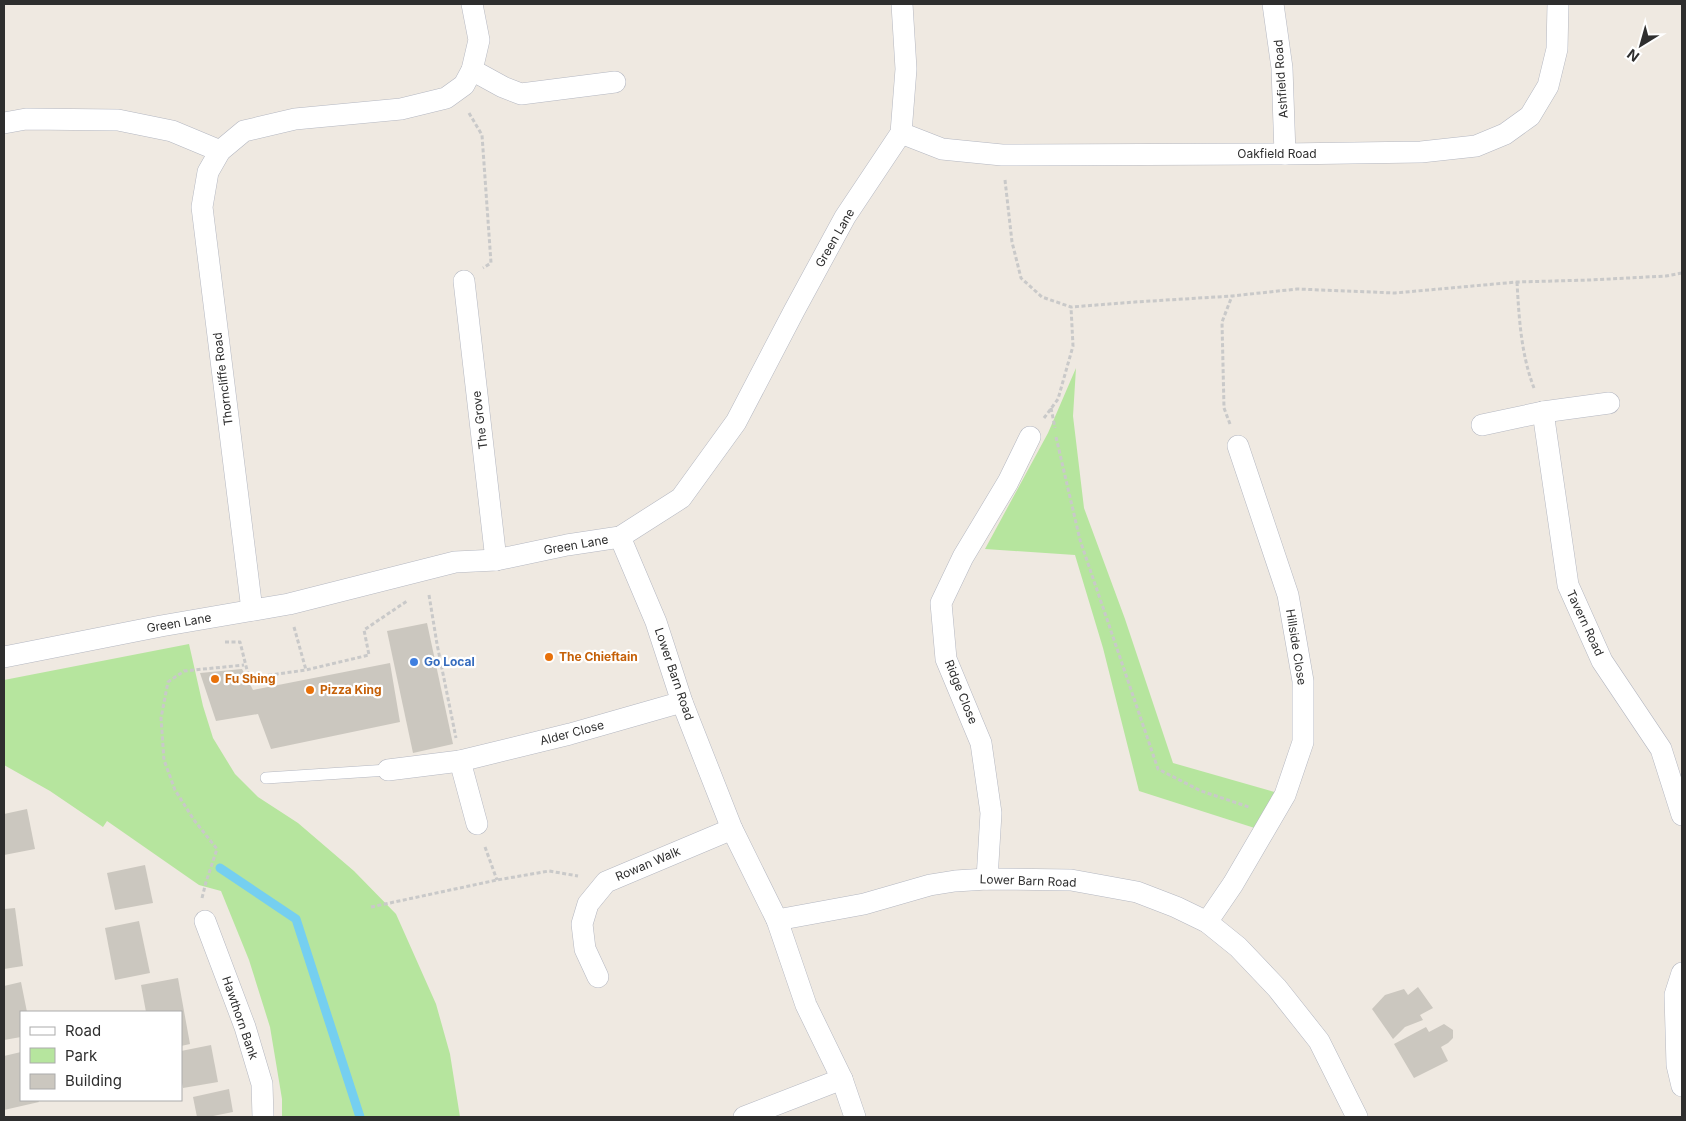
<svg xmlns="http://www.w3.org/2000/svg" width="1686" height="1121" font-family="Inter,sans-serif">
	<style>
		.park { fill: #b6e59e }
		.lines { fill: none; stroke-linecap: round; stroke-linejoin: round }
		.stream { stroke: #75cff0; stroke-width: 9 }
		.building { fill: #cbc7bf }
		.service-casing { stroke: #b4b7c1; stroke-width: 12 }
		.minor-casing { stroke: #b4b7c1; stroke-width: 22 }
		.path { stroke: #c9c9c9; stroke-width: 3; stroke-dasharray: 4 2.5; stroke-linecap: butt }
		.service { stroke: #fff; stroke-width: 11 }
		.minor { stroke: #fff; stroke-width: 21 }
		.food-dot { fill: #e8710a; stroke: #fff; stroke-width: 2 }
		.shop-dot { fill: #3f7fe0; stroke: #fff; stroke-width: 2 }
		.labels { text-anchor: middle; stroke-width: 4.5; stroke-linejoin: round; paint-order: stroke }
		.street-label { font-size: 12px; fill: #2e2e2e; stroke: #fff }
		.food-label { font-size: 12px; font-weight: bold; fill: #c56008; stroke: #fff; text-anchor: start }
		.shop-label { font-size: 12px; font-weight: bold; fill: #366cbe; stroke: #fff; text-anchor: start }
	</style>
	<rect width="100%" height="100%" fill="#efe9e1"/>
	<g class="park">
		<path d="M 1076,368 L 1073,416 L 1084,508 L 1125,619 L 1173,763 L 1285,795 L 1264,831 L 1139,791 L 1103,648 L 1075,555 L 985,549 L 1048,433 Z"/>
		<path d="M 189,644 L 203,706 L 213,738 L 235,774 L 258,797 L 298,823 L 354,871 L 396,914 L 436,1004 L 450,1054 L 460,1117 L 282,1117 L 282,1099 L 270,1027 L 249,960 L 221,891 L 199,885 L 107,821 L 103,827 L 50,791 L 4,765 L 4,680 Z"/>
	</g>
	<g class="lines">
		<path class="stream" d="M 220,868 L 296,919 L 360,1117"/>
	</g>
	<g class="building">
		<path d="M 427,623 L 453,744 L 413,753 L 387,631 Z"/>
		<path d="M 390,663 L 400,722 L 271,749 L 258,714 L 216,721 L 200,673 L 242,669 L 253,690 Z"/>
		<path d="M 27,809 L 35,849 L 4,855 L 4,814 Z"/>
		<path d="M 145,865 L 153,903 L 115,910 L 107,873 Z"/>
		<path d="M 15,908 L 23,966 L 4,969 L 4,909 Z"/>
		<path d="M 139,921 L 150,973 L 115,980 L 105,928 Z"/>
		<path d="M 178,978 L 190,1044 L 181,1046 L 181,1012 L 146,1012 L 141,985 Z"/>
		<path d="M 21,982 L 27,1012 L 21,1012 L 21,1037 L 4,1040 L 4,986 Z"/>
		<path d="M 1418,987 L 1433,1008 L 1420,1015 L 1423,1020 L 1405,1027 L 1393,1039 L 1372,1009 L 1385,995 L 1404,989 L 1408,995 Z"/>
		<path d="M 1444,1024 L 1453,1030 L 1453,1038 L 1448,1043 L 1441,1047 L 1448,1061 L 1414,1078 L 1394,1044 L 1426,1027 L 1429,1032 Z"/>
		<path d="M 211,1045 L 218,1082 L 183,1088 L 181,1078 L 181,1051 Z"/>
		<path d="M 21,1052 L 21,1100 L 38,1100 L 39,1102 L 4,1110 L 4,1056 Z"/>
		<path d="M 229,1089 L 233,1112 L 213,1116 L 214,1117 L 197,1117 L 193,1097 Z"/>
	</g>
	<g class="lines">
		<g class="service-casing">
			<path id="service" d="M 266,778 L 388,770"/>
		</g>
		<g class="minor-casing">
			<g id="minor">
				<path d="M 1273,4 L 1282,68 L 1285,154"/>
				<path d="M 472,70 L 503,87 L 521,94 L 615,82"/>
				<path d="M 4,123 L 26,119 L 118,120 L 172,131 L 220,151"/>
				<path d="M 901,133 L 942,149 L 1002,155 L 1285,154 L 1421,152 L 1476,146 L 1505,134 L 1530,116 L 1548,86 L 1557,49 L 1558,4"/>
				<path d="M 464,281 L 496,560"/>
				<path d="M 1543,412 L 1568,585 L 1602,661 L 1661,749 L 1682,815"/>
				<path d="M 1482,425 L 1543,412 L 1609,403"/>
				<path d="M 620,537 L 656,622 L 682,702 L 732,829 L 777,920 L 806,1005 L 842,1079 L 855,1117"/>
				<path d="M 252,610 L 202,207 L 208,172 L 220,151 L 244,131 L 295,119 L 401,109 L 446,98 L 464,85 L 472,70 L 479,40 L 472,4"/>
				<path d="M 4,657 L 161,626 L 289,604 L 455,562 L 496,560 L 567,545 L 620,537 L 681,498 L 736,422 L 794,311 L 845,217 L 901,133 L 906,69 L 902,4"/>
				<path d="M 460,761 L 477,824"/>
				<path d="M 388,770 L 460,761 L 570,734 L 682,702"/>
				<path d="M 987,879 L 991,813 L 981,743 L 946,659 L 941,603 L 963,557 L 1008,482 L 1030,437"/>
				<path d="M 777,920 L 864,904 L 930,885 L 955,881 L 987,879 L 1071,880 L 1137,892 L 1176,907 L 1207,922 L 1238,947 L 1277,988 L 1319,1041 L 1357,1117"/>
				<path d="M 205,921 L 245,1027 L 262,1084 L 263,1117"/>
				<path d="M 1207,922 L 1233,884 L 1285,795 L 1303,742 L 1303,681 L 1288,595 L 1238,446"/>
				<path d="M 1682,973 L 1675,995 L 1677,1065 L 1682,1086"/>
				<path d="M 598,977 L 585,949 L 582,924 L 588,904 L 606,882 L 732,829"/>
				<path d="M 744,1117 L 842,1079"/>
			</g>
		</g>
		<g class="path">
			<path d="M 469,113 L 482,135 L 491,263 L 483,268"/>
			<path d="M 1005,180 L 1012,242 L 1021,278 L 1042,297 L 1071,307 L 1135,302 L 1232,296 L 1297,289 L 1395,293 L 1517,282 L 1590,280 L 1666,276 L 1682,273"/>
			<path d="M 1517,282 C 1519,318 1521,354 1534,388"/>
			<path d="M 1051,408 L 1055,428"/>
			<path d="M 1044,418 L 1058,399 L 1073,346 L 1071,307"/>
			<path d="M 1230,424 L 1224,408 L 1222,322 L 1232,296"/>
			<path d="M 1056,437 L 1080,540 L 1158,769 L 1201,791 L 1249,807"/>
			<path d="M 429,595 L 437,644 L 456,738"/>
			<path d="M 294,627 L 306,670"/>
			<path d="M 225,642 L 240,642 L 249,678 L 306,670 L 369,655 L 364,630 L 407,601"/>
			<path d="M 485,847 L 497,880"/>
			<path d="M 202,898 L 206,882 L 217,849 L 194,820 L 175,790 L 164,760 L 161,718 L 168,682 L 184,671 L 244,665"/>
			<path d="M 371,907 L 497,880 L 549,871 L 578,876"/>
		</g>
		<use href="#service" class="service"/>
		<use href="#minor" class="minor"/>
	</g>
	<g class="food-dot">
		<circle cx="549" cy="657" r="5"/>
		<circle cx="215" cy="679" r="5"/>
		<circle cx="310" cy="690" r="5"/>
	</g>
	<circle class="shop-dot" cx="414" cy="662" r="5"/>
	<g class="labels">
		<g class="street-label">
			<text transform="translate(1281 79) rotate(-94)" y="4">Ashfield Road</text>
			<text x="1277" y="158">Oakfield Road</text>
			<text transform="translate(835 238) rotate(-60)" y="4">Green Lane</text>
			<text transform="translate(223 379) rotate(-97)" y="4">Thorncliffe Road</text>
			<text transform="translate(480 420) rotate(-97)" y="4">The Grove</text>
			<text transform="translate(576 545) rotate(-10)" y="4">Green Lane</text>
			<text transform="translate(179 623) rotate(-10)" y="4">Green Lane</text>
			<text transform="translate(1585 623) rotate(65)" y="4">Tavern Road</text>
			<text transform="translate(1296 647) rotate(81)" y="4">Hillside Close</text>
			<text transform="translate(674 674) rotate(71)" y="4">Lower Barn Road</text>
			<text transform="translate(961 692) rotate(68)" y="4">Ridge Close</text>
			<text transform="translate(572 733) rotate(-15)" y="4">Alder Close</text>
			<text transform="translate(648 864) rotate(-23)" y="4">Rowan Walk</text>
			<text transform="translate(1028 881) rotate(2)" y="4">Lower Barn Road</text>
			<text transform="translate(240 1018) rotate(71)" y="4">Hawthorn Bank</text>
		</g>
		<g class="food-label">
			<text x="559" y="661">The Chieftain</text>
			<text x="225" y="683">Fu Shing</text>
			<text x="320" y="694">Pizza King</text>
		</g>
		<g class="shop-label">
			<text x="424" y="666">Go Local</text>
		</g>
	</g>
	<rect width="1686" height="1121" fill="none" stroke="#2e2e2e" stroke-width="10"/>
	<rect x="20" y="1011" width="162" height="90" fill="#ffffff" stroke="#ababab"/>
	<rect x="30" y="1027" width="25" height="8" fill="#ffffff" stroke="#ababab"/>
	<text x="65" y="1036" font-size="15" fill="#2e2e2e">Road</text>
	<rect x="30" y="1048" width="25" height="15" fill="#b6e59e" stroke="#ababab"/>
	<text x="65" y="1061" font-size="15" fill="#2e2e2e">Park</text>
	<rect x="30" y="1074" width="25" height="15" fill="#cbc7bf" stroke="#ababab"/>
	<text x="65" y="1086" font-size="15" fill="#2e2e2e">Building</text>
	<g transform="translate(1641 45) rotate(217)" stroke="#ffffff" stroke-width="4" paint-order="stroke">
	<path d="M0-4L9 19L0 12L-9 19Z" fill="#2e2e2e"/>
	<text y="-8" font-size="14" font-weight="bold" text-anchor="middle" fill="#2e2e2e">N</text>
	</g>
</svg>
